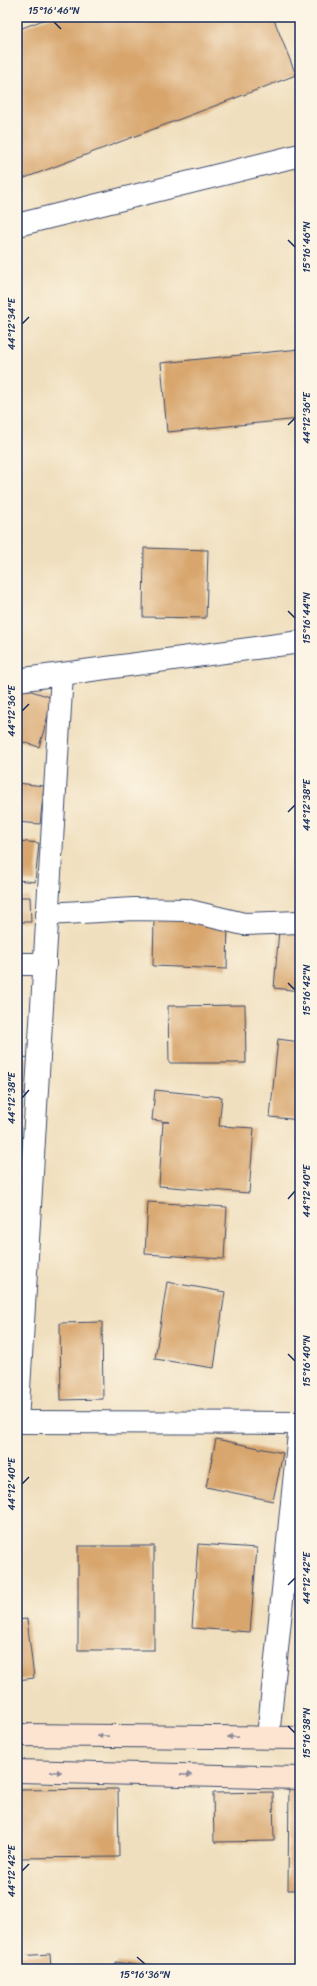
<svg xmlns="http://www.w3.org/2000/svg" width="317" height="1986" font-family="Sriracha,sans-serif">
	<style>
		.building { fill: #d8a66d }
		.lines { fill: none; stroke-linecap: round; stroke-linejoin: round }
		.street-casing { stroke: #3b496c; stroke-width: 24 }
		.secondary-casing { stroke: #3b496c; stroke-width: 24 }
		.street { stroke: #fff; stroke-width: 22 }
		.secondary { stroke: #fde4d1; stroke-width: 22 }
		.oneway { fill: #8c8a98 }
		.ticks { fill: none; stroke: #1b2f5e; stroke-width: 1.5 }
		.neatline { fill: none; stroke: #1b2f5e; stroke-width: 1.5 }
		.ticks-label { font-size: 10px; text-anchor: middle; fill: #1b2f5e }
	</style>
	<rect width="100%" height="100%" fill="#fcf5e5"/>
	<filter id="ink" filterUnits="userSpaceOnUse"><feTurbulence type="fractalNoise" baseFrequency=".025" numOctaves="2"/><feDisplacementMap in="SourceGraphic" scale="8" xChannelSelector="R" yChannelSelector="G"/><feConvolveMatrix kernelMatrix="1 2 1 2 8 2 1 2 1" color-interpolation-filters="sRGB"/></filter>
	<filter id="wash" filterUnits="userSpaceOnUse"><feTurbulence type="fractalNoise" baseFrequency=".012" numOctaves="4" result="noise"/><feDisplacementMap in="SourceGraphic" scale="16" xChannelSelector="R" yChannelSelector="G"/><feGaussianBlur stdDeviation="0.9" result="paint"/><feColorMatrix in="noise" values="0 0 0 0 0 0 0 0 0 0 0 0 0 0 0 0 0 1.4 0 .05"/><feComposite in="paint" operator="in"/></filter>
	<g filter="url(#wash)">
		<rect width="100%" height="100%" fill="#f0dfbe"/>
		<g id="blocks">
			<g class="building">
				<path d="M 51,17 L 273,17 L 296,75 L 17,181 L 17,30 Z"/>
				<path d="M 300,349 L 300,419 L 167,432 L 161,363 Z"/>
				<path d="M 144,548 L 208,550 L 206,618 L 143,617 Z"/>
				<path d="M 19,687 L 53,698 L 39,747 L 17,740 L 17,693 Z"/>
				<path d="M 17,783 L 44,786 L 40,824 L 17,822 Z"/>
				<path d="M 17,841 L 39,843 L 35,882 L 17,880 Z"/>
				<path d="M 17,897 L 30,897 L 31,922 L 17,922 Z"/>
				<path d="M 154,918 L 228,921 L 227,969 L 153,966 Z"/>
				<path d="M 279,930 L 300,932 L 300,991 L 274,988 Z"/>
				<path d="M 245,1005 L 246,1063 L 169,1063 L 168,1006 Z"/>
				<path d="M 278,1039 L 300,1042 L 300,1120 L 270,1117 Z"/>
				<path d="M 17,1057 L 44,1058 L 43,1094 L 17,1093 Z"/>
				<path d="M 155,1090 L 222,1097 L 219,1126 L 254,1128 L 249,1193 L 159,1186 L 163,1122 L 169,1122 L 152,1120 Z"/>
				<path d="M 148,1202 L 227,1207 L 224,1259 L 145,1254 Z"/>
				<path d="M 167,1282 L 225,1292 L 214,1368 L 155,1359 Z"/>
				<path d="M 102,1322 L 103,1399 L 61,1400 L 60,1323 Z"/>
				<path d="M 216,1439 L 283,1453 L 273,1501 L 206,1487 Z"/>
				<path d="M 198,1544 L 257,1548 L 250,1632 L 192,1628 Z"/>
				<rect x="78" y="1546" width="76" height="104"/>
				<path d="M 27,1619 L 34,1678 L 17,1680 L 17,1620 Z"/>
				<path d="M 289,1782 L 300,1782 L 300,1890 L 288,1890 Z"/>
				<path d="M 118,1789 L 119,1857 L 17,1858 L 17,1790 Z"/>
				<path d="M 273,1792 L 274,1841 L 214,1842 L 213,1793 Z"/>
				<path d="M 50,1954 L 51,1969 L 17,1969 L 17,1956 Z"/>
				<path d="M 116,1962 L 155,1968 L 154,1969 L 115,1969 Z"/>
			</g>
		</g>
	</g>
	<g filter="url(#ink)">
		<use href="#blocks" fill-opacity="0" stroke="#3b496c" stroke-width="1"/>
		<g class="lines">
			<g class="street-casing">
				<g id="street">
					<path d="M 17,225 L 300,155"/>
					<path d="M 17,680 L 300,642"/>
					<path d="M 47,914 L 134,909 L 185,910 L 244,924 L 300,922"/>
					<path d="M 17,964 L 45,964"/>
					<path d="M 17,1422 L 62,674"/>
					<path d="M 17,1422 L 300,1423"/>
					<path d="M 268,1737 L 300,1424"/>
				</g>
			</g>
			<g class="secondary-casing">
				<g id="secondary">
					<path d="M 17,1735 L 300,1738"/>
					<path d="M 17,1771 L 300,1778"/>
				</g>
			</g>
			<use href="#street" class="street"/>
			<use href="#secondary" class="secondary"/>
		</g>
		<defs><path id="oneway-solid" d="M-6-.8H1V-3.2L6.5 0L1 3.2V.8H-6Z"/></defs>
		<g class="oneway">
			<use href="#oneway-solid" transform="translate(103 1736) rotate(-179)"/>
			<use href="#oneway-solid" transform="translate(233 1737) rotate(-179)"/>
			<use href="#oneway-solid" transform="translate(56 1772) rotate(1)"/>
			<use href="#oneway-solid" transform="translate(186 1775) rotate(1)"/>
		</g>
	</g>
	<path class="ticks" d="M 54,22 L 61,29M 288,240 L 295,247M 22,324 L 29,317M 288,425 L 295,418M 288,611 L 295,618M 22,711 L 29,704M 288,812 L 295,805M 288,983 L 295,990M 22,1098 L 29,1090M 288,1199 L 295,1191M 288,1354 L 295,1361M 22,1484 L 29,1477M 288,1585 L 295,1578M 288,1726 L 295,1733M 22,1871 L 29,1864M 137,1957 L 145,1964"/>
	<rect width="317" height="1986" fill="none" stroke="#fcf5e5" stroke-width="44"/>
	<rect x="22" y="22" width="273" height="1942" class="neatline"/>
	<g class="ticks-label">
		<text x="54" y="14">15°16'46"N</text>
		<text transform="translate(306 247) rotate(-90)" y="4">15°16'46"N</text>
		<text transform="translate(11 324) rotate(-90)" y="4">44°12'34"E</text>
		<text transform="translate(306 418) rotate(-90)" y="4">44°12'36"E</text>
		<text transform="translate(306 618) rotate(-90)" y="4">15°16'44"N</text>
		<text transform="translate(11 711) rotate(-90)" y="4">44°12'36"E</text>
		<text transform="translate(306 805) rotate(-90)" y="4">44°12'38"E</text>
		<text transform="translate(306 990) rotate(-90)" y="4">15°16'42"N</text>
		<text transform="translate(11 1098) rotate(-90)" y="4">44°12'38"E</text>
		<text transform="translate(306 1191) rotate(-90)" y="4">44°12'40"E</text>
		<text transform="translate(306 1361) rotate(-90)" y="4">15°16'40"N</text>
		<text transform="translate(11 1484) rotate(-90)" y="4">44°12'40"E</text>
		<text transform="translate(306 1578) rotate(-90)" y="4">44°12'42"E</text>
		<text transform="translate(306 1733) rotate(-90)" y="4">15°16'38"N</text>
		<text transform="translate(11 1871) rotate(-90)" y="4">44°12'42"E</text>
		<text x="145" y="1978">15°16'36"N</text>
	</g>
</svg>
